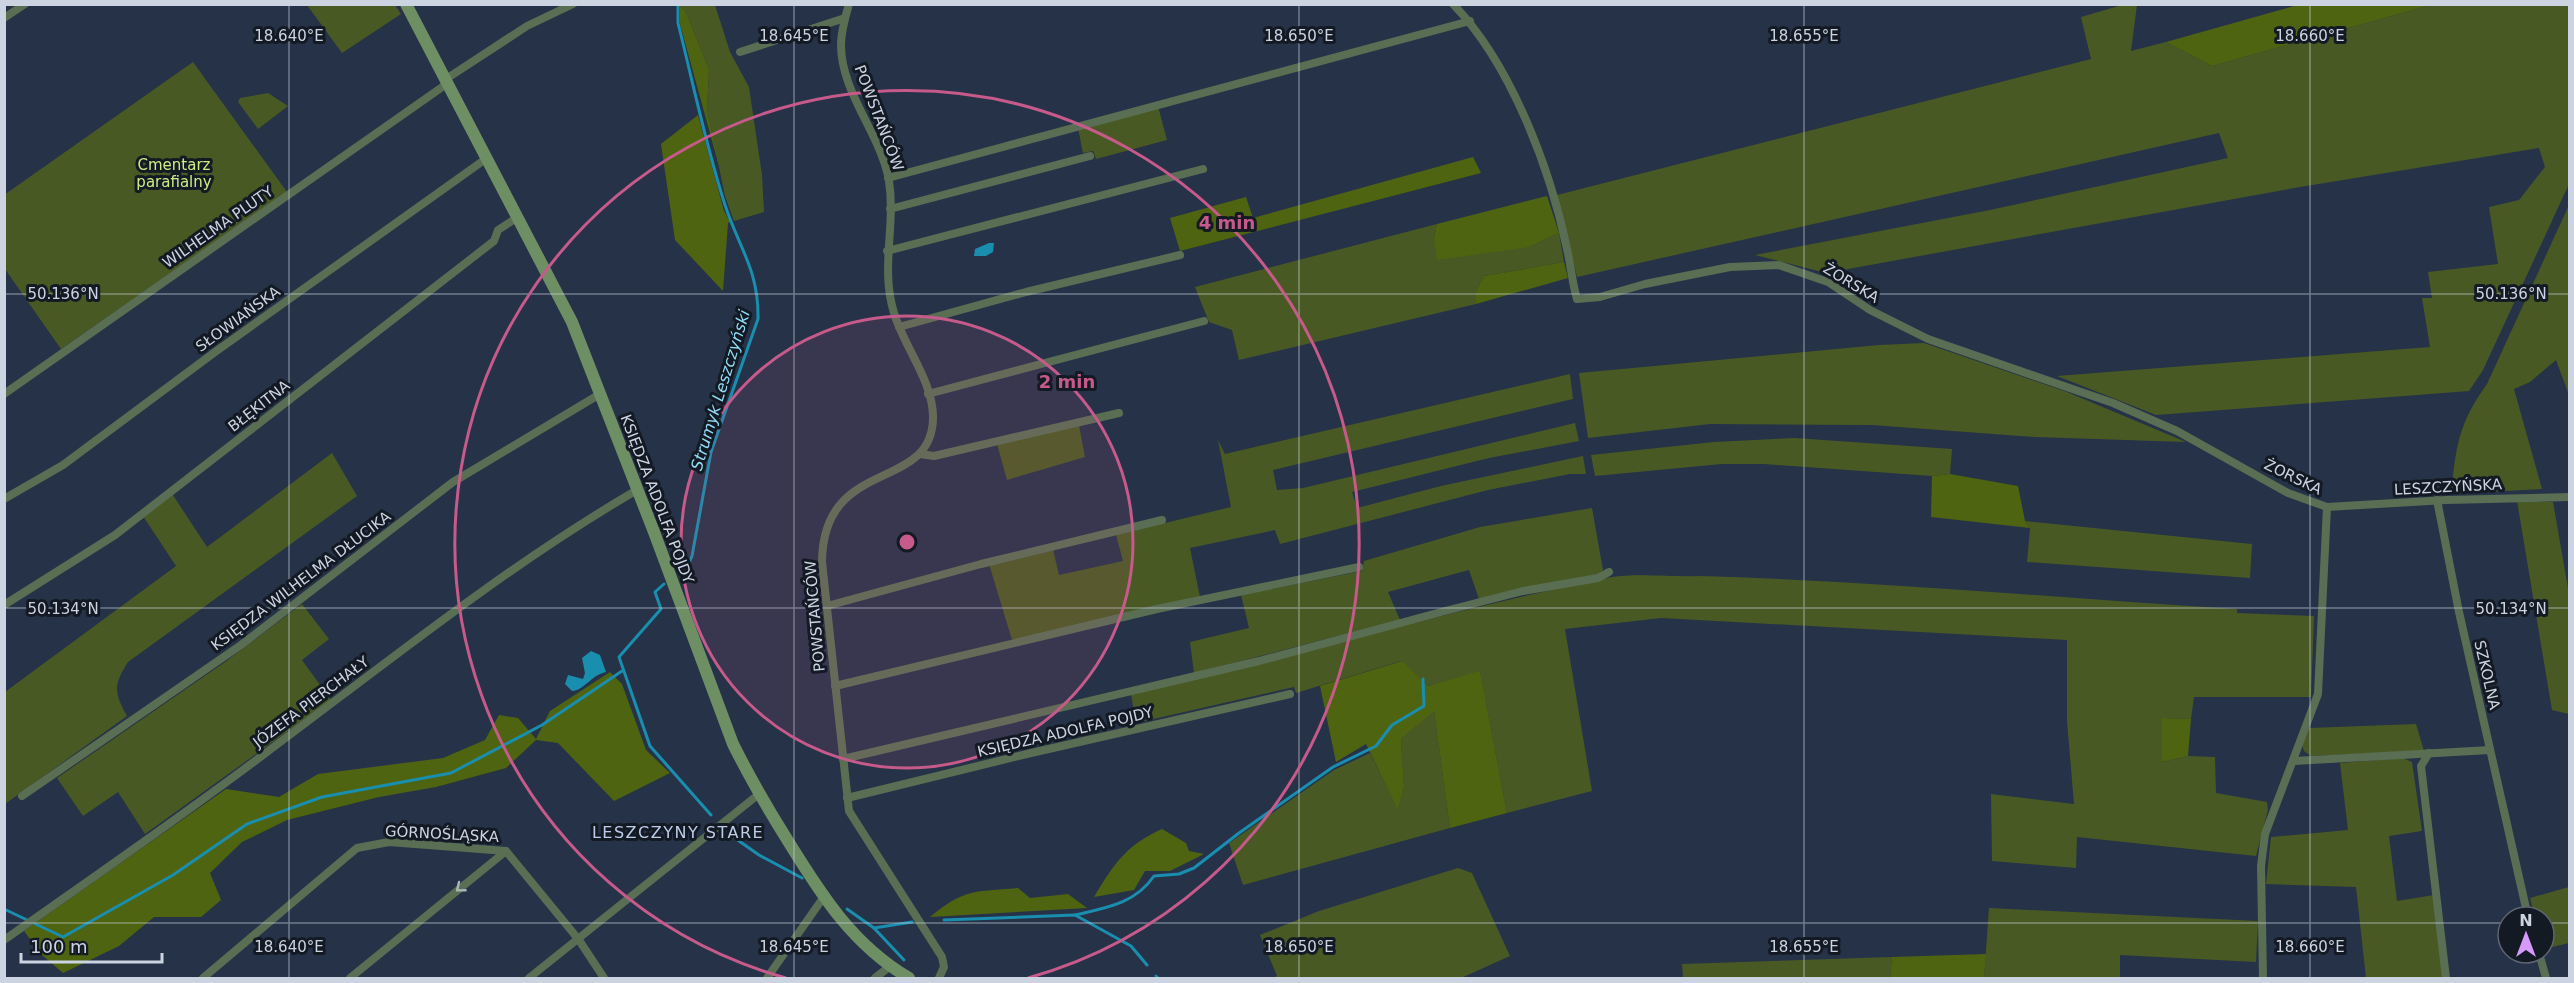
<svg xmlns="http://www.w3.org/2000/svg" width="2574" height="983" font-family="'DejaVu Sans',sans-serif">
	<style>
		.green { fill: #495923 }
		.forest { fill: #4f6411 }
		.water { fill: #198eaf }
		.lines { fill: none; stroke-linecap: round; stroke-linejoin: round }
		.stream { stroke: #198eaf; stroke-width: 3 }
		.street { stroke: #596e53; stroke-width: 8 }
		.secondary { stroke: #6e8f64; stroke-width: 12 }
		.oneway { stroke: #aab5b7 }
		.ticks { fill: none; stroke: #ccd4e2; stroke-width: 1.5; stroke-opacity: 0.45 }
		.ring { fill: none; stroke: #c65a8a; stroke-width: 3 }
		.labels { text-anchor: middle; stroke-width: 6; stroke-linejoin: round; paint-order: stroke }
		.street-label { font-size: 15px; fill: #ccd4e2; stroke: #141a24 }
		.park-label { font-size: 15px; fill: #cced84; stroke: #141a24 }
		.water-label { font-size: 16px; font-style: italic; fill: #93dcf8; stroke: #141a24 }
		.neighbourhood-label { font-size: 16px; letter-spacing: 1.5px; fill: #bdcde9; stroke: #141a24 }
		.ticks-label { font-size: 15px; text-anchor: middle; fill: #ccd4e2; stroke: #141a24; stroke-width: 6; stroke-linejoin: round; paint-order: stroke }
		.centre { fill: #c65a8a; stroke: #141a24; stroke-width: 3 }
		.ring-label { font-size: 18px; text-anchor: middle; font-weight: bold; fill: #c65a8a; stroke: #141a24; stroke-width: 6; stroke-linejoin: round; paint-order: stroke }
	</style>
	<rect width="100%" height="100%" fill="#263248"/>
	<g class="green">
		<path d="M 307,5 L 395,5 L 401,14 L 342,53 Z"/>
		<path d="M 676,5 L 715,5 L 730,52 L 749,87 L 762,175 L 764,212 L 734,221 L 725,196 L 707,109 L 709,70 L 685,10 Z"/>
		<path d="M 2122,5 L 2137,5 L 2131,51 L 2166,42 L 2212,66 L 2431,5 L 2569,5 L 2569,184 L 2483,370 L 2469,391 L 2156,415 L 2057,376 L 2430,347 L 2422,298 L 2432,298 L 2428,272 L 2498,264 L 2489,207 L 2519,200 L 2545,167 L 2539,148 L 2300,187 L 1826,273 L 1755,255 L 1990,210 L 2228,158 L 2219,133 L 1577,277 L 1557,195 L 2091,59 L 2081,17 Z"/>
		<path d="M 193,62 L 287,192 L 61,349 L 5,269 L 4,195 Z"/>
		<path d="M 268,93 L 288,106 L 258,129 L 238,102 L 240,98 Z"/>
		<path d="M 1158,106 L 1167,140 L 1096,159 L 1093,151 L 1083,153 L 1078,128 Z"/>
		<path d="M 2569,205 L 2569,395 L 2556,360 L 2530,382 L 2514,389 L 2542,489 L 2451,494 C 2456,447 2458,424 2487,384 Z"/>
		<path d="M 1437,224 L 1434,238 L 1529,247 L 1559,233 L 1564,262 L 1484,276 L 1476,291 L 1476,304 L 1239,360 L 1232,330 L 1209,322 L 1195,287 Z"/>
		<path d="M 1924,343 L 2067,392 L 2186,442 L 2035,437 L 1872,425 L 1710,424 L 1588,438 L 1579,373 L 1879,345 Z"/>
		<path d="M 1570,374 L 1573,399 L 1273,470 L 1277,490 L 1303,488 L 1575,423 L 1579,441 L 1489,458 L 1352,492 L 1357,508 L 1441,486 L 1583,456 L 1586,474 L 1570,474 L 1488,490 L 1280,544 L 1275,530 L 1190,548 L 1200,597 L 1012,640 L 989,564 L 1053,549 L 1059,575 L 1123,561 L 1116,535 L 1231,507 L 1218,440 L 1225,454 Z"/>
		<path d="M 1079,425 L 1085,457 L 1007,480 L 997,444 Z"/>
		<path d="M 1795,438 L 1952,449 L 1950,474 L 1932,476 L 1764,464 L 1722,464 L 1595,476 L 1591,455 L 1714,442 Z"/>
		<path d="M 332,453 L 357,496 L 128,662 C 113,686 114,692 127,716 L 5,804 L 5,692 L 176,566 L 143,516 L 171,492 L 207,547 Z"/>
		<path d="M 2517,501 L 2553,502 L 2569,594 L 2569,714 L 2552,710 Z"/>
		<path d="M 1592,508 L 1603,570 L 1599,574 L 1479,599 L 1469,570 L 1388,592 L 1400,620 L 1194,673 L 1190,642 L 1249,628 L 1241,595 L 1362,571 L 1364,561 L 1480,527 Z"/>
		<path d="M 2025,521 L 2252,544 L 2250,578 L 2027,562 L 2030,528 Z"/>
		<path d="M 1699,576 C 1878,581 2058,598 2237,609 L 2237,613 L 2314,616 L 2311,697 L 2194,697 L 2191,719 L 2162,718 L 2162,762 L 2188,756 L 2215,757 L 2216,793 L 2267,802 L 2268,810 L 2256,856 L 2077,837 L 2076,868 L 1992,861 L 1991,794 L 2074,804 L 2067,721 L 2067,640 L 1661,618 L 1565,629 L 1592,791 L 1507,813 L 1480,672 L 1428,686 L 1401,661 L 1296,693 L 1294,687 L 1136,723 L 1131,694 C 1292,656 1451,610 1612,577 C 1635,573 1674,577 1699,576 Z"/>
		<path d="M 302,604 L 329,639 L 302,660 L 331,700 L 145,834 L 118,792 L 83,816 L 57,778 L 225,662 Z"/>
		<path d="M 1434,710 L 1450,828 L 1243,885 L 1229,843 L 1334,770 L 1370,753 L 1398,809 L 1404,786 L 1401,739 Z"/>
		<path d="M 2416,724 L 2424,751 L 2311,756 L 2304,751 L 2302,745 L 2309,728 Z"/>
		<path d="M 2403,758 L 2412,762 L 2422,831 L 2389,836 L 2397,901 L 2434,895 L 2445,978 L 2366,978 L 2356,887 L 2266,884 L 2271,837 L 2348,830 L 2340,763 Z"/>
		<path d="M 1458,868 L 1472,873 L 1510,956 L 1461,978 L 1273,978 L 1277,976 L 1260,935 L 1319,911 Z"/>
		<path d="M 2569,887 L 2569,943 L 2544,949 L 2544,917 L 2535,917 L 2530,898 Z"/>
		<path d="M 1989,908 L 2258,921 L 2256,962 L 2120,955 L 2120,978 L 1984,978 Z"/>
		<path d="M 1892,957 L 1890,978 L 1683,978 L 1682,964 Z"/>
	</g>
	<g class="forest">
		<path d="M 2301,4 L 2431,5 L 2212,66 L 2166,42 Z"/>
		<path d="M 680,7 L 685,10 L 709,70 L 707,109 L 720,170 L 680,24 Z"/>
		<path d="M 698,115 L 724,211 L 730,222 L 728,223 L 723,291 L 675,240 L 661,144 Z"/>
		<path d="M 1473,157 L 1481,173 L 1180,251 L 1170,218 L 1246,197 L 1253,218 Z"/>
		<path d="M 1547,196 L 1559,233 L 1529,247 L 1437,260 L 1434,238 L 1437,224 Z"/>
		<path d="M 1564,262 L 1568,278 L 1476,304 L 1476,291 L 1484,276 Z"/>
		<path d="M 1950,474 L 2018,486 L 2025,521 L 2030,528 L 1931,517 L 1932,476 Z"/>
		<path d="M 1402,661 L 1428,686 L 1480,671 L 1507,813 L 1450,828 L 1434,711 L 1401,739 L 1404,786 L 1398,810 L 1366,744 L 1336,762 L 1320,686 Z"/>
		<path d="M 610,672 L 622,684 L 646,750 L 670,773 L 614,801 L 558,743 L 536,740 L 506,768 L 436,787 L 379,797 L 287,820 L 242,842 L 210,873 L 221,900 L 201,917 L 154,917 L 119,946 L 63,973 L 42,955 L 24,931 L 226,789 L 279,797 L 318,774 L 443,758 L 485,740 L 499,715 L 518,718 L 536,739 L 550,711 Z"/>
		<path d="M 2162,718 L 2191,719 L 2188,756 L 2162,762 Z"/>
		<path d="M 1162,829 L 1186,843 L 1189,851 L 1204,854 L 1170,871 L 1145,871 L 1134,890 L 1094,897 C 1114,864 1126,845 1162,829 Z"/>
		<path d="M 1018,888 L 1030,898 L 1068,894 L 1087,908 L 930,917 C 965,888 974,892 1018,888 Z"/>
		<path d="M 1986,954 L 1984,978 L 1890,978 L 1892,957 Z"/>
	</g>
	<g class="water">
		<path d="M 989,243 L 994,243 L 993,252 L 986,256 L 974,256 L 975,249 Z"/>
		<path d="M 591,651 L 600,655 L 606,672 C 591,675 585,690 572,691 L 565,684 L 568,675 L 583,679 L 585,673 L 582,658 Z"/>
	</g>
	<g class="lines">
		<g class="stream">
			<path d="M 678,4 L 678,23 C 693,83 706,146 725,205 C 739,248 759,270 758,319 L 711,452 L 692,556 L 683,576"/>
			<path d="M 664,584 L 655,592 L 661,609 L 619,657 L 650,746 L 711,815"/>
			<path d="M 732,836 L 759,855 L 802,878"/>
			<path d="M 4,909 L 63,937 L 173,875 L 247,824 L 322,797 L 451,773 L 542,725 L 622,671"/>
			<path d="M 847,909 L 874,928 L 912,922"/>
			<path d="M 1075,915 C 1105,908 1135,904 1154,876 L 1179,874 L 1194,868 L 1239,833 L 1333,767 L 1376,746 L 1392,725 L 1424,706 L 1423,679"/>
			<path d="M 944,920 L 1075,915 L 1131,946 L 1147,965"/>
			<path d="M 874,928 L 904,960"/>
			<path d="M 1156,976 L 1158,978"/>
		</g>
		<g class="street">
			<path d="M 849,4 C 845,18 841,31 841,45 C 841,93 881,134 889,181 C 896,226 880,268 894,313 C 904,347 934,382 933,419 C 931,493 823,456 822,562 L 849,811 L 942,957 L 944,967 L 939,978"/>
			<path d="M 1453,4 C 1511,64 1550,168 1567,249 C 1571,266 1572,282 1577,299 L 1600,297 L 1645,284 L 1730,267 L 1779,265 L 1828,282 L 1870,310 L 1928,339 L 2113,403 L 2177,431 L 2288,493 L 2327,507 L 2446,500 L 2570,497"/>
			<path d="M 4,18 L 25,4"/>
			<path d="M 740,52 L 845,18"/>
			<path d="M 446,79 L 527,26 L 573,4"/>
			<path d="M 888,178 L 1470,21"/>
			<path d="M 890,209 L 1090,156"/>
			<path d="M 887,251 L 1203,169"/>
			<path d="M 899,327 L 1026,292 L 1180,255"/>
			<path d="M 4,394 L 448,83"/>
			<path d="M 928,394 L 1204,321"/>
			<path d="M 920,454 L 934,456 L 1119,413"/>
			<path d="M 4,499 L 63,465 L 215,352 L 487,158"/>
			<path d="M 2437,500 L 2459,612 L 2528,917"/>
			<path d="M 4,605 L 115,535 L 494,241 L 498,230 L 518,217"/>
			<path d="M 827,606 L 981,564 L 1162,520"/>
			<path d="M 835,686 L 1157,609 L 1359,567"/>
			<path d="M 2429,753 L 2421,766 L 2446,978"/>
			<path d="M 843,759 L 1259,661 L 1445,611 L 1523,591 L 1598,578 L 1609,572"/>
			<path d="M 2294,761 L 2490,750"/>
			<path d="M 22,796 L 241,645 L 453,482 L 600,394"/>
			<path d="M 847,798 L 1031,753 L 1290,694"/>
			<path d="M 4,940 C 91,879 178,819 263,755 C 385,664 505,567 637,490"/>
			<path d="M 2539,953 L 2546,978"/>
			<path d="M 203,978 L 357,848 L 389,842 L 506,851 L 579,940 L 604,978"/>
			<path d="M 350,978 L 506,851"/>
			<path d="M 529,978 L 759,794"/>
			<path d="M 767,978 L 823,898"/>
			<path d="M 875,978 L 889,967"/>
			<path d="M 2263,978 L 2261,866 L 2265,834 L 2318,694 L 2327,507"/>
		</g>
		<path class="secondary" d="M 406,4 L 572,322 L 654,532 L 733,744 C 750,778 768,809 788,841 C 822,896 853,945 909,978"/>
	</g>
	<defs><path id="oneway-chevron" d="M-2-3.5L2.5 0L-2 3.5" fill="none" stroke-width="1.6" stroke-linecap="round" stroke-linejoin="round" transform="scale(1.5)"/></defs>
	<use class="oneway" href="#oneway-chevron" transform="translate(460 888) rotate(141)"/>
	<path class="ticks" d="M 289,4 L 289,978M 794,4 L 794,978M 1299,4 L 1299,978M 1804,4 L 1804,978M 2310,4 L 2310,978M 4,294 L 2570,294M 4,608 L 2570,608M 4,923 L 2508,923M 2544,923 L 2570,923"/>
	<circle cx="907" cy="542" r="226" fill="#c65a8a" fill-opacity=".12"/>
	<g class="ring">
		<circle cx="907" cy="542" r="226"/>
		<path d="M786 978A452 452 0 1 1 1028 978"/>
	</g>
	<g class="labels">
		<g class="street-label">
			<text transform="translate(879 118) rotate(69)" y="5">POWSTAŃCÓW</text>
			<text transform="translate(218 227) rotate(-35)" y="5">WILHELMA PLUTY</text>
			<text transform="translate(1851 283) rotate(31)" y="5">ŻORSKA</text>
			<text transform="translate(238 319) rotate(-36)" y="5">SŁOWIAŃSKA</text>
			<text transform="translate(259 406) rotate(-38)" y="5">BŁĘKITNA</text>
			<text transform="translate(2293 477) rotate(26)" y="5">ŻORSKA</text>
			<text transform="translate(2448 487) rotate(-3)" y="5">LESZCZYŃSKA</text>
			<text transform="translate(657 499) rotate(69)" y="5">KSIĘDZA ADOLFA POJDY</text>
			<text transform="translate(301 581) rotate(-37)" y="5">KSIĘDZA WILHELMA DŁUCIKA</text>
			<text transform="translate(815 616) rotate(-95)" y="5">POWSTAŃCÓW</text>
			<text transform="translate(2487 675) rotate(77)" y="5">SZKOLNA</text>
			<text transform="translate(311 702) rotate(-37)" y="5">JÓZEFA PIERCHAŁY</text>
			<text transform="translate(1065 732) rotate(-13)" y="5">KSIĘDZA ADOLFA POJDY</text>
			<text transform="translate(442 834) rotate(3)" y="5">GÓRNOŚLĄSKA</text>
		</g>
		<g class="park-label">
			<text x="174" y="170">Cmentarz<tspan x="174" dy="17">parafialny</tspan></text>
		</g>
		<g class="water-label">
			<text transform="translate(720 390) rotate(-73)" y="6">Strumyk Leszczyński</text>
		</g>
		<g class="neighbourhood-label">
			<text x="678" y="838">LESZCZYNY STARE</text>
		</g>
	</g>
	<g class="ticks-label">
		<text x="289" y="41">18.640°E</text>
		<text x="794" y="41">18.645°E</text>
		<text x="1299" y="41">18.650°E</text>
		<text x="1804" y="41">18.655°E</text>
		<text x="2310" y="41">18.660°E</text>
		<text x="63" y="299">50.136°N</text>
		<text x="2511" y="299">50.136°N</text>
		<text x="63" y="614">50.134°N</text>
		<text x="2511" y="614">50.134°N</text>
		<text x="289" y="952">18.640°E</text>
		<text x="794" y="952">18.645°E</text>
		<text x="1299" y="952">18.650°E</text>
		<text x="1804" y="952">18.655°E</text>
		<text x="2310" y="952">18.660°E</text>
	</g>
	<circle cx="907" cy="542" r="9" class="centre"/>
	<g class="ring-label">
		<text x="1227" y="229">4 min</text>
		<text x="1067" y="388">2 min</text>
	</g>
	<rect width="2574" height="983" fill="none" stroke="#ccd4e2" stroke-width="12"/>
	<g transform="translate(2526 935)"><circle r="28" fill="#141a24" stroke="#5e6470" stroke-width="1.5"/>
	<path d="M0-4.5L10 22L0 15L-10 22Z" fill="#d69bfa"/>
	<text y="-9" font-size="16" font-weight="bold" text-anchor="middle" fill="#ccd4e2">N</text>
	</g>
	<path d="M21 953v9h141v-9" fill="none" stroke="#ccd4e2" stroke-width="3"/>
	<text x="30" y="953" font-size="18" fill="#ccd4e2" stroke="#141a24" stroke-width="4.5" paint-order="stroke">100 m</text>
</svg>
